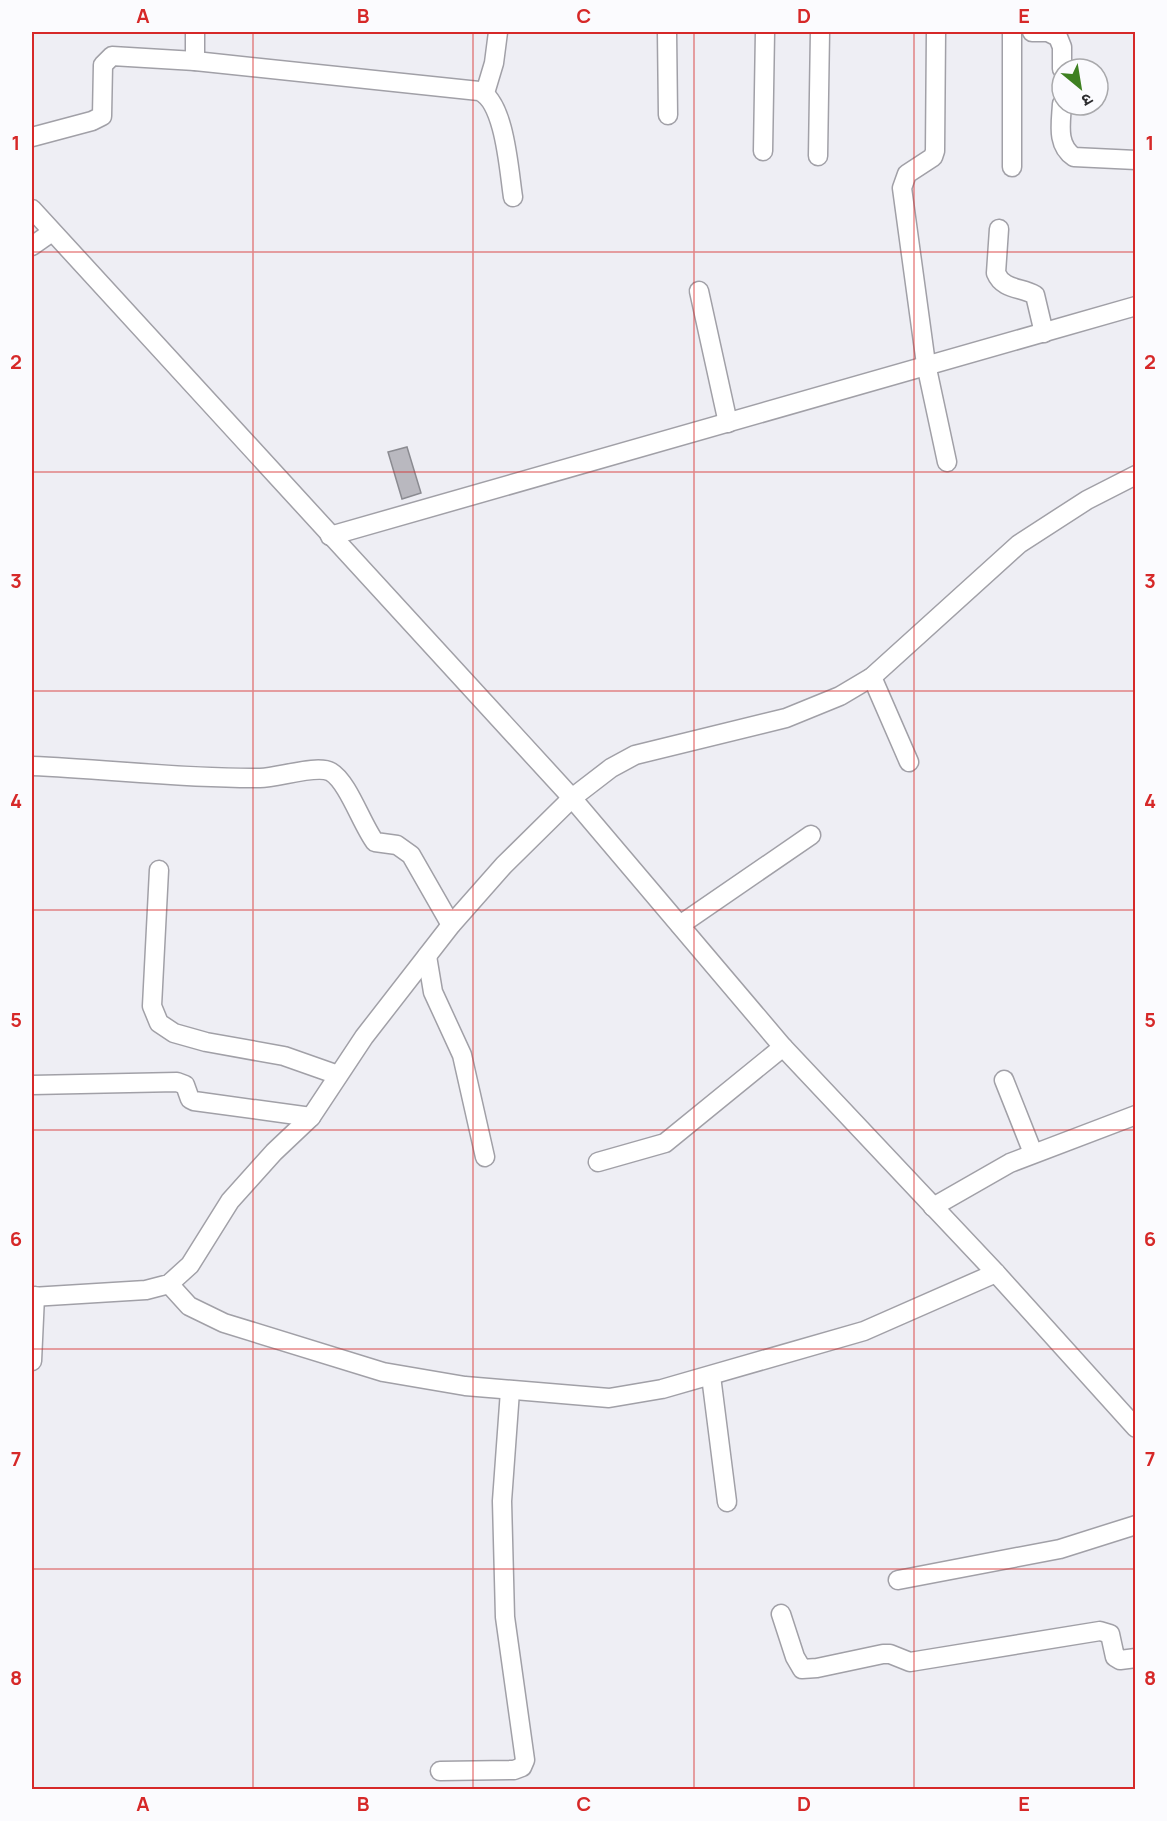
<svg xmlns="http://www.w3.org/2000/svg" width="1167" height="1821" font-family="Manrope,'Noto Sans Devanagari',sans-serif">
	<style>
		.building { fill: #b9b8bf; stroke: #8b8b91; stroke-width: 1.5 }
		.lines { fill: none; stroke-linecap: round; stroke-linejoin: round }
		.minor-casing { stroke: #a1a0a7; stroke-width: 21 }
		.minor { stroke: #fff; stroke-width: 18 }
		.grid { fill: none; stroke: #d62828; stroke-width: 1.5; stroke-opacity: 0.55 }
		.neatline { fill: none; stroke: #d62828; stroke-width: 2 }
		.grid-label { font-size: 20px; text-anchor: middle; font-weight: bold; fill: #d62828 }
	</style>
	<rect width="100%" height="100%" fill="#eeeef4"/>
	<path class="building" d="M 407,447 L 421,493 L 402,499 L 388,452 Z"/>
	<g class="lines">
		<g class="minor-casing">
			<g id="minor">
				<path d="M 195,32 L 195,61"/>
				<path d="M 667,32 L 668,115"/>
				<path d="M 936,32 L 935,151 L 933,157 L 907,174 L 902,188 L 926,364 L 947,462"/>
				<path d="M 1012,32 L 1012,167"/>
				<path d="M 1032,32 L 1048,32 L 1058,37 L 1062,47 L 1062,69"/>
				<path d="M 485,93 L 494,63 L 498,32"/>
				<path d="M 1062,104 C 1061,123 1056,145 1074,157 L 1136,160"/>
				<path d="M 32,137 L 92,121 L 102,116 L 103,65 L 112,56 L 195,61 L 479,91 C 505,101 509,172 513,197"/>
				<path d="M 763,151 L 765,32"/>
				<path d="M 818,156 L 820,32"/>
				<path d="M 32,209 L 572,798 L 783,1047 L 996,1273 L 1136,1428"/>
				<path d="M 999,229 L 996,273 C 1003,290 1021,287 1035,295 L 1044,333"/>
				<path d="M 32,246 L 52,232"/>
				<path d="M 699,291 L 728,423"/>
				<path d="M 330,536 L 1136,306"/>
				<path d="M 872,677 L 909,762"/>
				<path d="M 32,766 C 107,769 184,779 260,778 C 278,778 317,764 331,772 C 348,782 362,825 375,842 L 397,845 L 411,855 L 451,925"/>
				<path d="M 159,870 L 152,1006 L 159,1023 L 174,1033 L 206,1042 L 284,1056 L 338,1075"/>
				<path d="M 680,925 L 811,835"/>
				<path d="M 427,956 L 433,992 L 462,1055 L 485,1157"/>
				<path d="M 1004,1080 L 1033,1153"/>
				<path d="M 32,1085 L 177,1082 L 185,1085 L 190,1099 L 194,1101 L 311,1117"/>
				<path d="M 598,1162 L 665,1143 L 783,1047"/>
				<path d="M 933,1207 L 1010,1163 L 1136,1115"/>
				<path d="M 169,1284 L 189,1306 L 224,1323 L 383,1372 L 465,1386 L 609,1398 L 662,1389 L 864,1331 L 996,1273"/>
				<path d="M 32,1297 L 146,1290 L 169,1284 L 190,1265 L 230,1201 L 274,1152 L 311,1117 L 364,1037 L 451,925 L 504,865 L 572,798 L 611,768 L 635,755 L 786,718 L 840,696 L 872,677 L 1019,544 L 1087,500 L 1136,475"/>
				<path d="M 32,1361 L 35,1296"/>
				<path d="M 711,1376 L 727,1502"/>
				<path d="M 898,1580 L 1060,1549 L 1136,1525"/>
				<path d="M 781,1614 L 795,1657 L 802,1669 L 817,1668 L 883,1654 L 890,1654 L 910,1662 L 1100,1631 L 1110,1634 L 1115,1657 L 1120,1660 L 1136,1658"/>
				<path d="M 440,1771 L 514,1770 L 522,1767 L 525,1760 L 505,1617 L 502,1501 L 510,1391"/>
			</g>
		</g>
		<use href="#minor" class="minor"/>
	</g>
	<path class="grid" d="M 253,32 L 253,1790M 473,32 L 473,1790M 694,32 L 694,1790M 914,32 L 914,1790M 32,252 L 1136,252M 32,472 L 1136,472M 32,691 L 1136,691M 32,910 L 1136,910M 32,1130 L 1136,1130M 32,1349 L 1136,1349M 32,1569 L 1136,1569"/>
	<rect width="1167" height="1821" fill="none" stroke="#fbfbfe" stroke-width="66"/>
	<g transform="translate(1080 87) rotate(150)"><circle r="28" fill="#fbfbfe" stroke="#a9a9ac" stroke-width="1.5"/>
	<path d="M0-4.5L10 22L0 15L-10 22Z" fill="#3e8021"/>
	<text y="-9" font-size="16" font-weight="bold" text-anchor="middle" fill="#2d2d30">उ</text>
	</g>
	<rect x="33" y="33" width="1101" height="1755" class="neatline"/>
	<g class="grid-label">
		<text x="143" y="23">A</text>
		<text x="363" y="23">B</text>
		<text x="584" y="23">C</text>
		<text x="804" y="23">D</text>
		<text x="1024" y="23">E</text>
		<text x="16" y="150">1</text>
		<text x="1150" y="150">1</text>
		<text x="16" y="369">2</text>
		<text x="1150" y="369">2</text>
		<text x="16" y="588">3</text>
		<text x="1150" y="588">3</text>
		<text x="16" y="808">4</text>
		<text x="1150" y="808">4</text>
		<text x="16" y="1027">5</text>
		<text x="1150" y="1027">5</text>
		<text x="16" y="1246">6</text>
		<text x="1150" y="1246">6</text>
		<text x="16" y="1466">7</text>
		<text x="1150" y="1466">7</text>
		<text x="16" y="1685">8</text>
		<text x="1150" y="1685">8</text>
		<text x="143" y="1811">A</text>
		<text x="363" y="1811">B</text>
		<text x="584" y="1811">C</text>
		<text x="804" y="1811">D</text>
		<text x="1024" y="1811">E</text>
	</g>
</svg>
